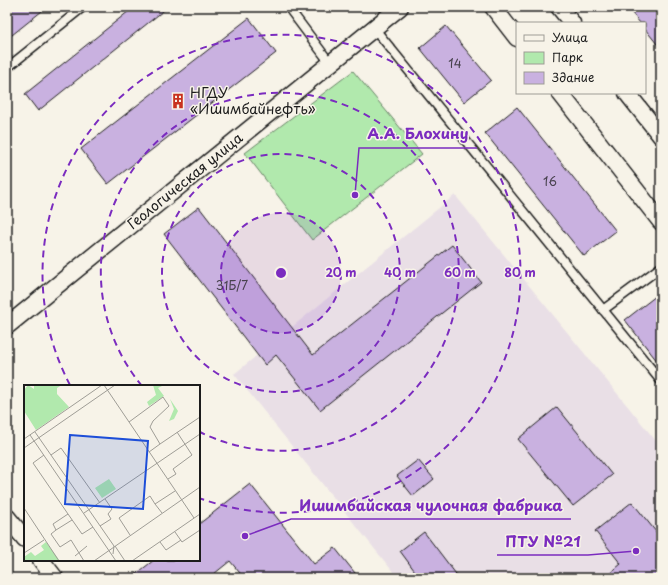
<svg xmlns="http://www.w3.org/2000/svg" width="668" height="585" font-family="'Playpen Sans',sans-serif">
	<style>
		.built { fill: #e9dfe6 }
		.green { fill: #b1e9ad; stroke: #668264 }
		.building { fill: #c9b1e0; stroke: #1c1c1c }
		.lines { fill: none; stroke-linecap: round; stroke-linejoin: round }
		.service-casing { stroke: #1c1c1c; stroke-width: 11 }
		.minor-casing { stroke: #1c1c1c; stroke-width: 19 }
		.service { stroke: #f7f3e8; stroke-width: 8 }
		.minor { stroke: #f7f3e8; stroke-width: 16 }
		.ring { fill: none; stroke: #7b2cbf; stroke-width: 2; stroke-dasharray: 7 5 }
		.labels { text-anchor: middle; stroke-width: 3; stroke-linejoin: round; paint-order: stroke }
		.number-label { font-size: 12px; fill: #47414d }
		.poi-label { font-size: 14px; fill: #1c1c1c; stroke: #f7f3e8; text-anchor: start }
		.street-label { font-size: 14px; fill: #1c1c1c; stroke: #f7f3e8 }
		.inset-road { fill: none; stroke: #9f9d96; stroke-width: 1 }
		.view { fill: #1d4ed8; fill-opacity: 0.15; stroke: #1d4ed8; stroke-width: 2 }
		.inset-edge { fill: none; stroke: #1c1c1c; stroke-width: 2 }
		.centre { fill: #7b2cbf; stroke: #f7f3e8; stroke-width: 2 }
		.ring-label { font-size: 12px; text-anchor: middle; font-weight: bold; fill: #7b2cbf; stroke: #f7f3e8; stroke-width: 3; stroke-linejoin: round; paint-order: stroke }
		.leader { fill: none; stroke: #7b2cbf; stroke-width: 1.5 }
		.callout-dot { fill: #7b2cbf; stroke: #f7f3e8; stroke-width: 1.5 }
		.callout-label { font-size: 15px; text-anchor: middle; font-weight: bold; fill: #7b2cbf; stroke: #f7f3e8; stroke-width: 3; stroke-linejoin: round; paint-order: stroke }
	</style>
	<rect width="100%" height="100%" fill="#f7f3e8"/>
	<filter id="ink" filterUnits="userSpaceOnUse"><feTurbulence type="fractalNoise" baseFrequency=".025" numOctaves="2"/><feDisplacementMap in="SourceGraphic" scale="8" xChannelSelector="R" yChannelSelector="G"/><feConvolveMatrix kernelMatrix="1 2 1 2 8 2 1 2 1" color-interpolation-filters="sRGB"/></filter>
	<g filter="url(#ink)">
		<path class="built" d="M 455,195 L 661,447 L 661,578 L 398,578 L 234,374 Z"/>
		<path class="green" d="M 353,71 L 422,154 L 312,240 L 245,153 Z"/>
		<g class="building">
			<path d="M 7,7 L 47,7 L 7,39 Z"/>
			<path d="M 134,7 L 168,7 L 38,111 L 25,94 Z"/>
			<path d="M 627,7 L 661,7 L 661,49 L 645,29 L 645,23 L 640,23 Z"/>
			<path d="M 249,18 L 276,53 L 108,184 L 81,149 Z"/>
			<path d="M 446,26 L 491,80 L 464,102 L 420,48 Z"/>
			<path d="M 517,107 L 616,231 L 584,256 L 485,133 Z"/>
			<path d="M 199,207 L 313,355 L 452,245 L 481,282 L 320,410 L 276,355 L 265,365 L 164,234 Z"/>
			<path d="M 661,292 L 661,366 L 625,320 Z"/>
			<path d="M 557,407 L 612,475 L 573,506 L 518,439 Z"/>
			<path d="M 418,460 L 434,479 L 413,496 L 397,476 Z"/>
			<path d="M 250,484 L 314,564 L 335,548 L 359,578 L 244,578 L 230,561 L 209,578 L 131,578 L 154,560 L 199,560 L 199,524 Z"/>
			<path d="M 632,502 L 661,538 L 661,578 L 604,578 L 621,564 L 595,531 Z"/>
			<path d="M 424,532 L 459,578 L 420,578 L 400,551 Z"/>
		</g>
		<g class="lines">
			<g class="service-casing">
				<g id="service">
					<path d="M 288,7 L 330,63"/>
					<path d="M 374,28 L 661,381"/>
					<path d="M 7,68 L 83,7"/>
					<path d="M 603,310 L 661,267"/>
				</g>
			</g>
			<g class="minor-casing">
				<g id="minor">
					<path d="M 493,7 L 517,38"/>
					<path d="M 559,7 L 572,23"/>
					<path d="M 560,93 L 661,222"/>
					<path d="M 627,93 L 661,136"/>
					<path d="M 7,326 L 400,7"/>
					<path d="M 7,517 L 25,539"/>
					<path d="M 41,560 L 55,578"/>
				</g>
			</g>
			<use href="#service" class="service"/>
			<use href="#minor" class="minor"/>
		</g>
	</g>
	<circle cx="281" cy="273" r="60" fill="#7b2cbf" fill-opacity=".12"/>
	<g class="ring">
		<circle cx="281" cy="273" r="60"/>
		<circle cx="281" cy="273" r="119"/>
		<path d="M142 386A179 179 0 1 1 200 432"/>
		<path d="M70 385A239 239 0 1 1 199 498"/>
	</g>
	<defs>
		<g id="building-bare" transform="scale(1.2)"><path d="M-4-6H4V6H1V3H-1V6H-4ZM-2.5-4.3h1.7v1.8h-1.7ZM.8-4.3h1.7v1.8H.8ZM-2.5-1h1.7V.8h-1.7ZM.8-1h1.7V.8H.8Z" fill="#c8321e" stroke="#f7f3e8" stroke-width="2.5" paint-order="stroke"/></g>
	</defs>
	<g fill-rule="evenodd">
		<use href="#building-bare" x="178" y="101"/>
	</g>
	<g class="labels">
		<g class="number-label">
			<text x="455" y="68">14</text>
			<text x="550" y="186">16</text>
			<text x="232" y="290">31Б/7</text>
		</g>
		<g class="poi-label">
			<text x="190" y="98">НГДУ<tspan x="190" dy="16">«Ишимбайнефть»</tspan></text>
		</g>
		<g class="street-label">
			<text transform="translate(185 181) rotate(-39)" y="5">Геологическая улица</text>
		</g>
	</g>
	<g transform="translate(24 385)">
		<rect width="176" height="176" fill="#f7f3e8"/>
		<path d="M 4,0 L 10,4 L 10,0 L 38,0 L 33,3 L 33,9 L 45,22 L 12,45 L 0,26 L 0,5 ZM 129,0 L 140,0 L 134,3 L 140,11 L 125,21 L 123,17 L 132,10 ZM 146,14 L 154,26 L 150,34 L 145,36 L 150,24 ZM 85,94 L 92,104 L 78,113 L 71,103 ZM 22,157 L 36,176 L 0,176 L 0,172 L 7,167 L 11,171 L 20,165 L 17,161 Z" fill="#b1e9ad"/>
		<path class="inset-road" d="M 80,0 L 170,133M 105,37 L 139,12 L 145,21 L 129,36 L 126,42 L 136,59 L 125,67M 11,47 L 90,161 L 89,169M 6,50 L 92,176M 0,54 L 78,0M 136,59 L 176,32M 0,63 L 91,0M 20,70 L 9,78 L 44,129 L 29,139 L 32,145 L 27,149 L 36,162 L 47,155 L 60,176M 27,70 L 37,63 L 76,118M 144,94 L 152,89 L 149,84 L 168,70 L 153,47M 0,123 L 35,176M 60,128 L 176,49M 138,128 L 131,119 L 151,106M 44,129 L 58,149 L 69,142M 76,141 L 87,134 L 84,129 L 88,124 L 81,114M 32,145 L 48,135M 151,147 L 158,157 L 176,145M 106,150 L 95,133 L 126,111 L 131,119M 136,157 L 142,165 L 157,155M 91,161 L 101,176M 0,168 L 20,155M 51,171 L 63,161M 70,176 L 176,102M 108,176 L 176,129"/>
		<path class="view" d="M 46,50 L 124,56 L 119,124 L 41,119 Z"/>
		<rect width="176" height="176" class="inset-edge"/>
	</g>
	<circle cx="281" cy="273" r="6" class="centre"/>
	<g class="ring-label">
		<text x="341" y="277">20 m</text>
		<text x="400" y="277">40 m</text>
		<text x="460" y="277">60 m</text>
		<text x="520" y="277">80 m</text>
	</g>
	<path class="leader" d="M355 195L359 148H477M245 536L291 519H571M636 551L588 555H497"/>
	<g class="callout-dot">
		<circle cx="355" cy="195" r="4"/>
		<circle cx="245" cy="536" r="4"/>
		<circle cx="636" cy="551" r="4"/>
	</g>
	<g class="callout-label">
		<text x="418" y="139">А.А. Блохину</text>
		<text x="431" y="511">Ишимбайская чулочная фабрика</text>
		<text x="543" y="547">ПТУ №21</text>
	</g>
	<rect width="668" height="585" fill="none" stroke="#f7f3e8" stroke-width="24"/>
	<rect x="12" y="12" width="644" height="561" fill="none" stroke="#1c1c1c" stroke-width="1.5" filter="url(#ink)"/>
	<rect x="516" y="22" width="130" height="72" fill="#f7f3e8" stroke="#9f9d96"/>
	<rect x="524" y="35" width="20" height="6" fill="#f7f3e8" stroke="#9f9d96"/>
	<text x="552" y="42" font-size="12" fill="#1c1c1c">Улица</text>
	<rect x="524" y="52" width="20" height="12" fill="#b1e9ad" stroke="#9f9d96"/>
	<text x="552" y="62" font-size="12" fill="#1c1c1c">Парк</text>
	<rect x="524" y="72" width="20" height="12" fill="#c9b1e0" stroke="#9f9d96"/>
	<text x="552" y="82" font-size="12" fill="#1c1c1c">Здание</text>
</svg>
